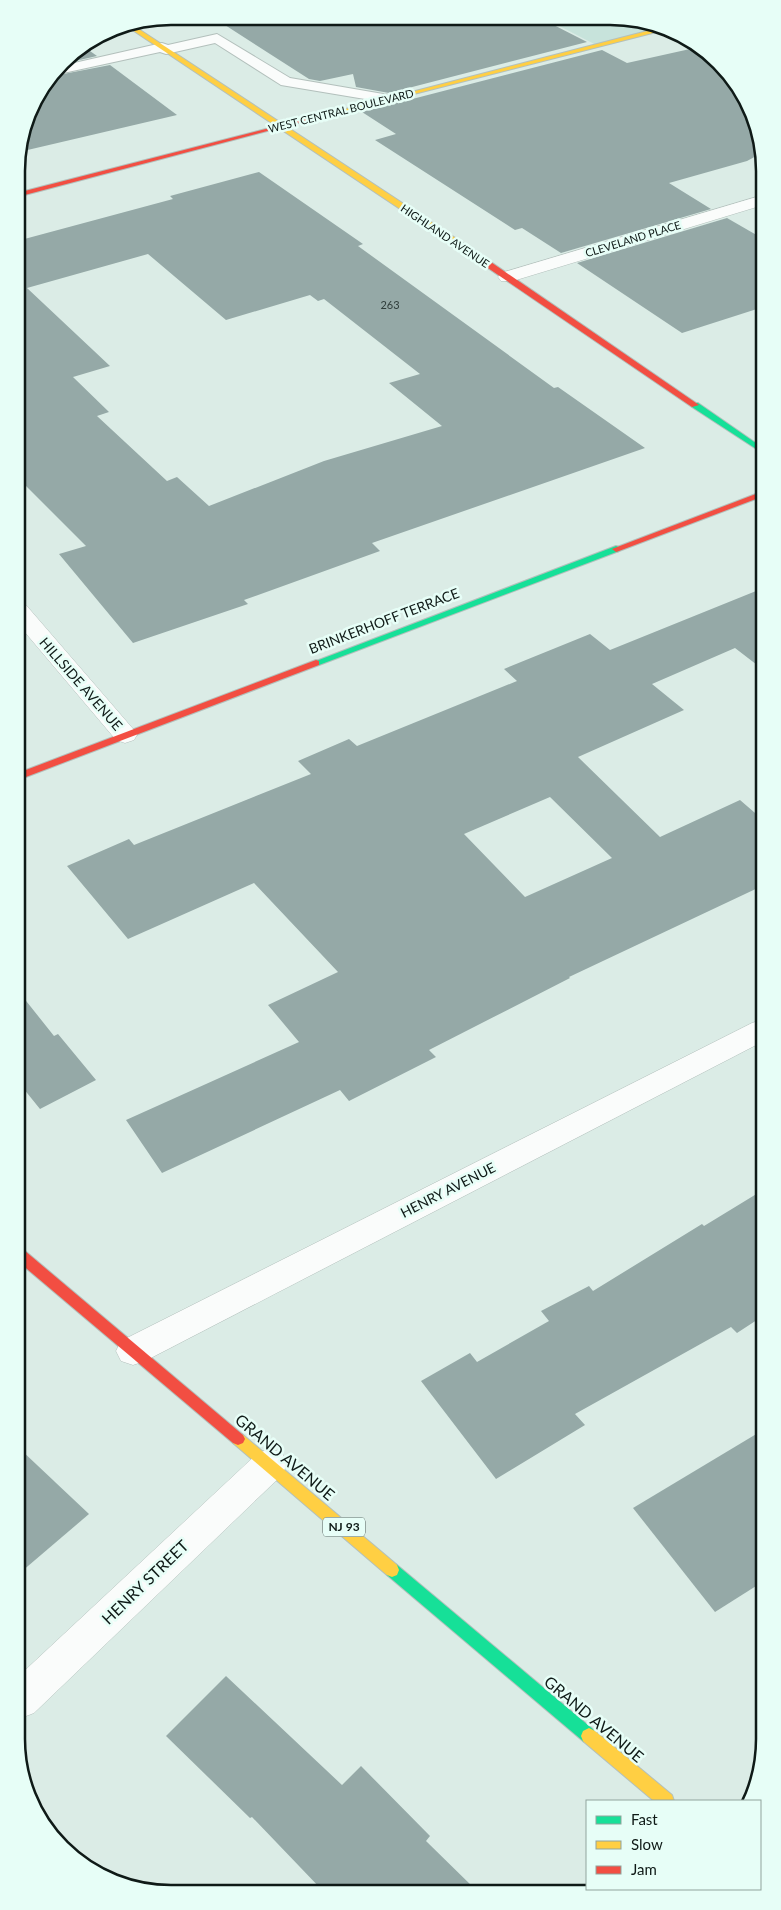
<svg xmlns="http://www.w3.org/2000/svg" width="781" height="1910" font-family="Lato,sans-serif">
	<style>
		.built { fill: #c7e3db }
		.building { fill: #95a9a7; fill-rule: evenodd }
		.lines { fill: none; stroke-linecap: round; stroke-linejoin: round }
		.lane-casing { stroke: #b3c0bc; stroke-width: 2 }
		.street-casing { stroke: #b3c0bc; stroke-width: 1 }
		.fast-casing { stroke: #b3c0bc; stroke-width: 2 }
		.slow-casing { stroke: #b3c0bc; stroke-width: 2 }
		.jam-casing { stroke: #b3c0bc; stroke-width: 2 }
		.lane { fill: #fafcfb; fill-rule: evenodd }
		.street { fill: #fafcfb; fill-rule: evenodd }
		.fast { fill: #16e098; fill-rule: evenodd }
		.slow { fill: #ffcf43; fill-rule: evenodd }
		.jam { fill: #f24e42; fill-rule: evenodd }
		.labels { text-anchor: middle; stroke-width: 5; stroke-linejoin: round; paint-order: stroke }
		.far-street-label { font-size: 11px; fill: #0f1a17; stroke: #e7fef7 }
		.number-label { font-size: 11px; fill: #303e3b }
		.shield { fill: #e7fef7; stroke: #505e5a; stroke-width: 1 }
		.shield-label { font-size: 12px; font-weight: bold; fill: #0f1a17 }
		.street-label { font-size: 14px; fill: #0f1a17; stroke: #e7fef7 }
		.near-street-label { font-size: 16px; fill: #0f1a17; stroke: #e7fef7 }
		.rim { fill: none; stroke: #0f1a17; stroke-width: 2.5 }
	</style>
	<rect width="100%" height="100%" fill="#dbece6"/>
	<path class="built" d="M 546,19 L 640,19 L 666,28 L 598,46 Z"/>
	<g class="building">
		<path d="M 211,16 L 542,19 L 587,42 L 389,93 L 356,87 L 353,74 L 320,81 L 309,79 Z"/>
		<path d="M 83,46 L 97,56 L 62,64 L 69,55 Z"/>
		<path d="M 699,47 L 719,61 L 760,131 L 760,154 L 747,161 L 669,183 L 711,209 L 561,253 L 522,228 L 515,230 L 375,140 L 396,134 L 362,112 L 602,50 L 627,63 Z"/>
		<path d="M 110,65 L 177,115 L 19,152 L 32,103 L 53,76 Z"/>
		<path d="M 259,172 L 363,244 L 358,246 L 554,388 L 558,387 L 645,448 L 372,543 L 380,551 L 244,600 L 248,604 L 133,643 L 59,554 L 86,546 L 18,478 L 17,241 L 173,199 L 170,196 ZM 148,254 L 226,320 L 310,295 L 318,301 L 324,299 L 420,374 L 389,383 L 442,426 L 324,461 L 209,506 L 177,477 L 167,481 L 97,416 L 109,412 L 73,377 L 110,366 L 27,288 Z"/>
		<path d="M 727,218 L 760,237 L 760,308 L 682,333 L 577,263 Z"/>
		<path d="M 761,589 L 761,668 L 735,648 L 652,684 L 684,710 L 578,757 L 660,837 L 740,800 L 762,819 L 762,886 L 569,977 L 570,978 L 429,1050 L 436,1057 L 349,1101 L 340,1090 L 162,1173 L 126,1120 L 299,1042 L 268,1005 L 338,972 L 254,883 L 128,939 L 67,866 L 129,839 L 134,845 L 311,774 L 298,761 L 349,739 L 357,746 L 517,681 L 504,669 L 590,634 L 610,650 ZM 550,797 L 612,858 L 525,897 L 464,834 Z"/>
		<path d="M 19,992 L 54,1036 L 58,1034 L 96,1080 L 40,1109 L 19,1083 Z"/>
		<path d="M 763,1190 L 763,1316 L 737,1333 L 731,1327 L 575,1414 L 585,1425 L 496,1479 L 421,1381 L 470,1353 L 477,1362 L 549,1321 L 541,1311 L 589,1286 L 593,1291 L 702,1224 L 704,1226 Z"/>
		<path d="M 763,1430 L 764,1581 L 715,1612 L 633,1508 Z"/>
		<path d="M 20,1449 L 89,1514 L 21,1572 Z"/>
		<path d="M 226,1676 L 342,1785 L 361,1766 L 430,1836 L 426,1841 L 475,1889 L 322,1890 L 252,1817 L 250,1818 L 166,1736 Z"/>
	</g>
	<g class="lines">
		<g class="lane-casing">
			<g id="lane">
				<path d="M 167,17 L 166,21 L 129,30 L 122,26 Z"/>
				<path d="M 217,34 L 290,78 L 389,95 L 396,99 L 389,103 L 281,85 L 215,43 L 166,54 L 160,52 L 54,75 L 61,66 L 162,43 L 168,45 Z"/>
			</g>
		</g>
		<g class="street-casing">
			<g id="street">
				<path d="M 760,196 L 760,206 L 513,281 L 501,281 L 498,277 L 501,273 Z"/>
				<path d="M 18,603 L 26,605 L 134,730 L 137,735 L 134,740 L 125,743 L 116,740 L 18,624 Z"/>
				<path d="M 762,1020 L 762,1042 L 145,1361 L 133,1365 L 121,1361 L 116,1351 L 121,1341 L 752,1023 Z"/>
				<path d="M 270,1449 L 282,1453 L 287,1464 L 282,1475 L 34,1713 L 21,1718 L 21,1674 L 258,1453 Z"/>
			</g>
		</g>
		<g class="fast-casing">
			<g id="fast">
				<path d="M 692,403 L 698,403 L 760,446 L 761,452 L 692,407 Z"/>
				<path d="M 616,546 L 619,547 L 619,551 L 319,665 L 313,665 L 311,663 Z"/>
				<path d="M 392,1563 L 397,1565 L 595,1731 L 597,1736 L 595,1741 L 589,1744 L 583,1741 L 387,1575 L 385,1570 L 387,1565 Z"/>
			</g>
		</g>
		<g class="slow-casing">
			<g id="slow">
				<path d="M 131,24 L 469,247 L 470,249 L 463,251 L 125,25 Z"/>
				<path d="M 663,27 L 668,29 L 316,119 L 311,118 Z"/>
				<path d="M 238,1433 L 243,1435 L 397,1565 L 399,1570 L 397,1575 L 392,1577 L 387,1575 L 233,1443 L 231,1439 L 233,1435 Z"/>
				<path d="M 589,1728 L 595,1731 L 672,1795 L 674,1801 L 654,1801 L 583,1741 L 581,1736 L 583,1731 Z"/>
			</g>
		</g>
		<g class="jam-casing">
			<g id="jam">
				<path d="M 312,117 L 317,118 L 17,197 L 17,193 Z"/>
				<path d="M 463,247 L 469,247 L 699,405 L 692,407 L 463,251 Z"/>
				<path d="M 761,492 L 761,497 L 619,551 L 616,552 L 612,549 Z"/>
				<path d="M 316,660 L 319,661 L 319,665 L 18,780 L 18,773 Z"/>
				<path d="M 20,1250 L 25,1251 L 243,1435 L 245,1439 L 243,1443 L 238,1445 L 233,1443 L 20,1263 Z"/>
			</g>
		</g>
		<use href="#lane" class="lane"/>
		<use href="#street" class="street"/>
		<use href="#fast" class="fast"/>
		<use href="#slow" class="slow"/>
		<use href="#jam" class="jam"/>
	</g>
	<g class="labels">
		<g class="far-street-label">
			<text transform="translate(341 111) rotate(-14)" y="4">WEST CENTRAL BOULEVARD</text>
			<text transform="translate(445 236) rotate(34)" y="4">HIGHLAND AVENUE</text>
			<text transform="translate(633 239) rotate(-17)" y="4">CLEVELAND PLACE</text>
		</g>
		<g class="number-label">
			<text x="390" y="309">263</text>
		</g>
		<rect class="shield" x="323" y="1517.5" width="42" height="19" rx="4"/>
		<g class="shield-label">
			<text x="344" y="1531">NJ 93</text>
		</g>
		<g class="street-label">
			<text transform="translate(384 621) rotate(-21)" y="5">BRINKERHOFF TERRACE</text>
			<text transform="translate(81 684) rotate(49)" y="5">HILLSIDE AVENUE</text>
			<text transform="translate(448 1190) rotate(-27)" y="5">HENRY AVENUE</text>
		</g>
		<g class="near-street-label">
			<text transform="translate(285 1457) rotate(40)" y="6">GRAND AVENUE</text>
			<text transform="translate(145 1582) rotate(-44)" y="6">HENRY STREET</text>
			<text transform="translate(594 1719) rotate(40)" y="6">GRAND AVENUE</text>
		</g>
	</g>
	<path d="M0 0H781V1910H0ZM171 25H610A146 146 0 0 1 756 171V1739A146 146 0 0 1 610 1885H171A146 146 0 0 1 25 1739V171A146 146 0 0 1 171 25Z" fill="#e7fef7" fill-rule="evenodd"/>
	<path class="rim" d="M171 25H610A146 146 0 0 1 756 171V1739A146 146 0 0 1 610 1885H171A146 146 0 0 1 25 1739V171A146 146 0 0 1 171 25Z"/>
	<rect x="586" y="1800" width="175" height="90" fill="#e7fef7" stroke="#91a39d"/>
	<rect x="596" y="1816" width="25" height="8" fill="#16e098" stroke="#91a39d"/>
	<text x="631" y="1825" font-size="15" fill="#0f1a17">Fast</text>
	<rect x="596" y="1841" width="25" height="8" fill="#ffcf43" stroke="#91a39d"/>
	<text x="631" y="1850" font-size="15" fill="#0f1a17">Slow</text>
	<rect x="596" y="1866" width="25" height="8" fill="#f24e42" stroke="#91a39d"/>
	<text x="631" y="1875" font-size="15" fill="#0f1a17">Jam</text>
</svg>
